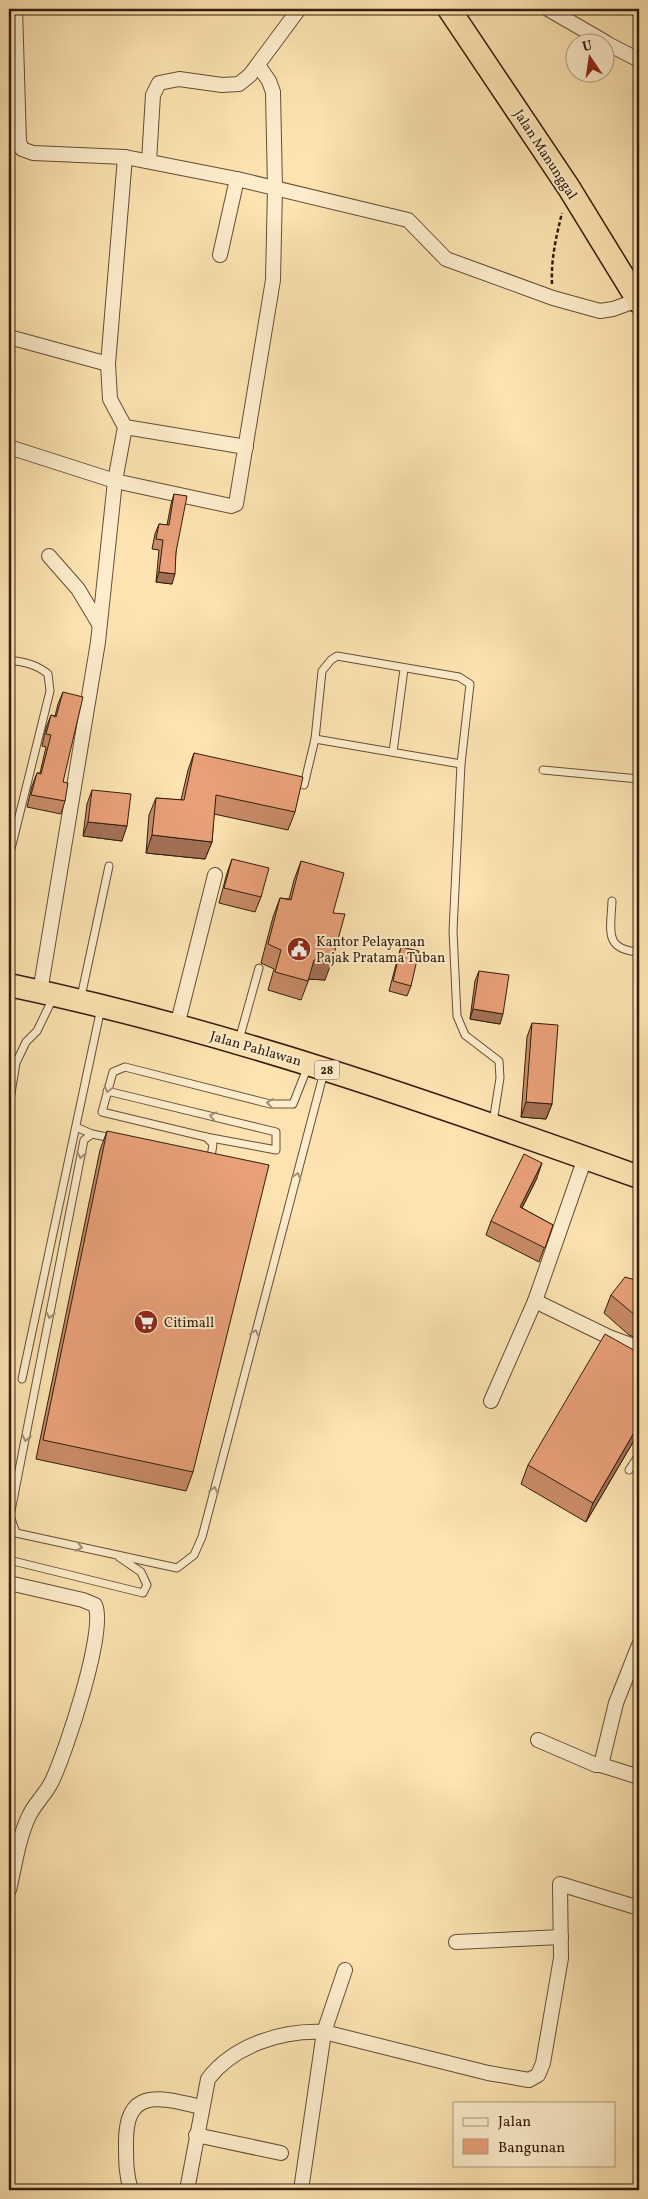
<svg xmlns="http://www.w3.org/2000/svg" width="648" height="2199" font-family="Vollkorn,serif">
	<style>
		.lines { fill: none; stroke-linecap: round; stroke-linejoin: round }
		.service-casing { stroke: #654e35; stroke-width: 9 }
		.minor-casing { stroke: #654e35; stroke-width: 16 }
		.trunk-casing { stroke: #331d0c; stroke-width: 25 }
		.path { stroke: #331d0c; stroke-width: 2.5; stroke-dasharray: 4 2.5; stroke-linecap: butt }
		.service { stroke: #fdedcc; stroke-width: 7 }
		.minor { stroke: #fdedcc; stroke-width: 14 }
		.trunk { stroke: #fce3b1; stroke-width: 22 }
		.wall { fill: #c88a68; stroke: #331d0c }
		.shaded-wall { fill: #a37055; stroke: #331d0c }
		.building { fill: #e9a079; stroke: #331d0c }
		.oneway { stroke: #a28f76 }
		.labels { text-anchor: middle; stroke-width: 4; stroke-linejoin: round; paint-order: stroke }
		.shield { fill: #fdedcc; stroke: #705b46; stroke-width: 1 }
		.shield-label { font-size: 12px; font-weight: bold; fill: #331d0c }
		.street-label { font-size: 14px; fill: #331d0c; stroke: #fdedcc }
		.poi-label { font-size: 14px; fill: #331d0c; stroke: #fdedcc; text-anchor: start }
	</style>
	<rect width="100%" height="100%" fill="#fce3b1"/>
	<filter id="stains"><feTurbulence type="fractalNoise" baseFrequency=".004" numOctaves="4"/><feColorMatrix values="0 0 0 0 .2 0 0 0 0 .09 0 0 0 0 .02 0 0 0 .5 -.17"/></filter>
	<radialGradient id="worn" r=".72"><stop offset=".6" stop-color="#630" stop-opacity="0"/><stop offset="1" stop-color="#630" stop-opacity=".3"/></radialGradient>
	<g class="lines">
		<g class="service-casing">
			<g id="service">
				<path d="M 9,660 C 24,662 36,664 48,674 L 50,691 L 9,857"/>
				<path d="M 315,739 L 461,764"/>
				<path d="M 393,752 L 404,669"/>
				<path d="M 543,770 L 639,779"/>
				<path d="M 304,785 L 315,739 L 322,671 L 331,660 L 337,656 L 459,677 L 470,684 L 461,764 L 453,931 L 457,1016 L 465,1035 L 499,1061 L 500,1078 L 493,1122"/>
				<path d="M 612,901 C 611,929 603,950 639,952"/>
				<path d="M 81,997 L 109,866"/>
				<path d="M 239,1040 L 259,968"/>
				<path d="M 107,1091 L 276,1132 L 276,1150 L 206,1137 L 102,1112 L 113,1072 L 125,1067 L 270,1104 L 293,1104 L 308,1066"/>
				<path d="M 9,1105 L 16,1063 L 26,1042 L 37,1031 L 53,998"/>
				<path d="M 76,1127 L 92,1134"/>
				<path d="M 112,1138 L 92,1134 L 84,1140 L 10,1516 L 16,1533 L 177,1568 L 194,1555 L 202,1537 L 324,1072"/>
				<path d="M 205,1158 L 211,1157 L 213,1144 L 206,1137"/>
				<path d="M 22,1379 L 101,1008"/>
				<path d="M 629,1470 L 639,1455"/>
				<path d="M 9,1560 L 143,1593 L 147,1585 L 141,1572 L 119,1557"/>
			</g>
		</g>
		<g class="minor-casing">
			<g id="minor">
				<path d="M 15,9 L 19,142 L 22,149 L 33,153 L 125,157 L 108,364 L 110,399 L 125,427 L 115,481 L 98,642 L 40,992"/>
				<path d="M 548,9 L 605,42"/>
				<path d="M 606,43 L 639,60"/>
				<path d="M 125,157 L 237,179 L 408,220 L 446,259 L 553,298 L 600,311 L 613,309 L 638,300"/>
				<path d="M 149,161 L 153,95 L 159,83 L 179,79 L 222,85 L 239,84 L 250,75 L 299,9"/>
				<path d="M 220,255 L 237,179"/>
				<path d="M 9,337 L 108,364"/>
				<path d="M 125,427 L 246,447"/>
				<path d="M 9,447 L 115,481 L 231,506 L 236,504 L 273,280 L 275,188 L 273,92 L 269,81 L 258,65"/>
				<path d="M 49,556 L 78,589 L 99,624"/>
				<path d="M 177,1026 L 215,875"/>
				<path d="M 535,1301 L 609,1337 L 639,1348"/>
				<path d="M 491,1401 L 535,1301 L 585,1158"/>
				<path d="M 9,1583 L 83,1600 L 95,1605 C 107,1630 65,1754 52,1781 C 46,1794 35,1803 29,1816 C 18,1839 15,1865 9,1890"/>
				<path d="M 538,1740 L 596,1765 L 601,1765 L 639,1777"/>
				<path d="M 601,1765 L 616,1703 L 639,1645"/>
				<path d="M 456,1942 L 561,1937"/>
				<path d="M 196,2135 L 281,2153"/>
				<path d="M 131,2190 C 126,2175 126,2161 126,2144 C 125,2087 159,2097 201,2107"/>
				<path d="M 187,2190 L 208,2079 C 234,2045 282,2030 324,2032 L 488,2073 L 529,2080 L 538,2075 L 543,2063 L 561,1958 L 560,1884 L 639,1908"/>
				<path d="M 301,2190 L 324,2032 L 345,1970"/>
			</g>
		</g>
		<g class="trunk-casing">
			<g id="trunk">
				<path d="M 449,9 L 569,188 L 639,302"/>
				<path d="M 9,985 C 225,1030 432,1103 639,1177"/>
			</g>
		</g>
		<path class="path" d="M 552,284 C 551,259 556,237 562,213"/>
		<use href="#service" class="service"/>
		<use href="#minor" class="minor"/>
		<use href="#trunk" class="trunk"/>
	</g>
	<g class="wall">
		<path d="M 174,494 L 176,552 L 172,584 L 156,582 L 159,550 L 152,549 L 155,534 L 159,524 L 167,525 L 171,504 Z"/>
		<path d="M 63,692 L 63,782 L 65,801 L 61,814 L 27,807 L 32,786 L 37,773 L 40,773 L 46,747 L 42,746 L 46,728 L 51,715 L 55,716 L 58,704 Z"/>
		<path d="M 194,753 L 295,812 L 288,830 L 214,814 L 212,842 L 205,859 L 146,853 L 149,815 L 156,798 L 181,800 L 188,770 Z"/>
		<path d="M 92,790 L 122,841 L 83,836 L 87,804 Z"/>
		<path d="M 232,859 L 261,897 L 255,912 L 219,903 L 227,873 Z"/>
		<path d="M 301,861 L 333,913 L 325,980 L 309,979 L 301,1000 L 268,990 L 274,969 L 261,963 L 273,917 L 280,898 L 289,899 L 294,880 Z"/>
		<path d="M 401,947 L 411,986 L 407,996 L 389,991 L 398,957 Z"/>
		<path d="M 479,971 L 500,1024 L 470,1019 L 475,981 Z"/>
		<path d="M 532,1023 L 552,1104 L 546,1119 L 521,1117 L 527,1037 Z"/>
		<path d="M 107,1131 L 193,1472 L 186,1491 L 36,1459 L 100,1150 Z"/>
		<path d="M 537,1178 L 522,1208 L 553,1225 L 539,1262 L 486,1235 L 491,1221 Z"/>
		<path d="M 639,1281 L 639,1339 L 629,1335 L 604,1313 L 611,1295 Z"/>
		<path d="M 639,1353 L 639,1432 L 586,1522 L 521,1484 L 528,1465 Z"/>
	</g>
	<g class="shaded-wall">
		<path d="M 159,572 L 175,574 L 172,584 L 156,582 Z"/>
		<path d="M 88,822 L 127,826 L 122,841 L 83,836 Z"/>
		<path d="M 152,835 L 212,842 L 205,859 L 146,853 Z"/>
		<path d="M 314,960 L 332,961 L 325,980 L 307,979 Z"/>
		<path d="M 473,1009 L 503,1014 L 500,1024 L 470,1019 Z"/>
		<path d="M 526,1102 L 552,1104 L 546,1119 L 521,1117 Z"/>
		<path d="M 542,1163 L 537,1178 L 515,1222 L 520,1207 Z"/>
		<path d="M 639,1424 L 639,1432 L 586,1522 L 593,1503 Z"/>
	</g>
	<g class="building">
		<path d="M 174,494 L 187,496 L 176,552 L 175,574 L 159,572 L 163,540 L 156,539 L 159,524 L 169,525 Z"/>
		<path d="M 63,692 L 83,697 L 63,782 L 68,783 L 65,801 L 31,795 L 37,773 L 41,774 L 51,735 L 46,734 L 51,715 L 56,717 Z"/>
		<path d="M 194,753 L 303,777 L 295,812 L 216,795 L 212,842 L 152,835 L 156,798 L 184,800 Z"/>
		<path d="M 92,790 L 131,794 L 127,826 L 88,822 Z"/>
		<path d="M 232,859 L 269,868 L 261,897 L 224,888 Z"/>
		<path d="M 301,861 L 344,873 L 333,913 L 345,914 L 332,961 L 314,960 L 308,981 L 275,972 L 281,950 L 268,944 L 280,898 L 291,900 Z"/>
		<path d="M 401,947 L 419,951 L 411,986 L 393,981 Z"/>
		<path d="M 479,971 L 509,975 L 503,1014 L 473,1009 Z"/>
		<path d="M 532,1023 L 558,1025 L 552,1104 L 526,1102 Z"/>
		<path d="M 107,1131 L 269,1165 L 193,1472 L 43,1440 Z"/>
		<path d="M 524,1154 L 542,1163 L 520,1207 L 553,1225 L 545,1248 L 491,1221 Z"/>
		<path d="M 625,1277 L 639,1281 L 639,1318 L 636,1316 L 611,1295 Z"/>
		<path d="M 605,1334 L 639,1353 L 639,1424 L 593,1503 L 528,1465 Z"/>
	</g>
	<defs><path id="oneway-chevron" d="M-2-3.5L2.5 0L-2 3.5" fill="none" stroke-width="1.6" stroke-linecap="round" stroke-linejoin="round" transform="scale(1.25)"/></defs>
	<g class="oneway">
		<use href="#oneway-chevron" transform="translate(108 1089) rotate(106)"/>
		<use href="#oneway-chevron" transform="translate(270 1103) rotate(-173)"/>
		<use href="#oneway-chevron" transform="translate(213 1116) rotate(-167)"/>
		<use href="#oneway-chevron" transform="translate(81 1155) rotate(101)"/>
		<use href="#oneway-chevron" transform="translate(297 1176) rotate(-75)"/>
		<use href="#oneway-chevron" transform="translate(50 1315) rotate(101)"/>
		<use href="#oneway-chevron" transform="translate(255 1333) rotate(-75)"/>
		<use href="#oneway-chevron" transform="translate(26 1438) rotate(102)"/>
		<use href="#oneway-chevron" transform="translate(214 1490) rotate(-75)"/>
		<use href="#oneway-chevron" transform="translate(79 1547) rotate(12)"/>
	</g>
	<defs>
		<g id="civic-disc" transform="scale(1.25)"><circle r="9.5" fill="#8f2418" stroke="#fdedcc"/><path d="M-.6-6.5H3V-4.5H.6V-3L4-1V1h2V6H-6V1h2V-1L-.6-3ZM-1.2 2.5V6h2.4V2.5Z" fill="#fff"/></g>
		<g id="supermarket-disc" transform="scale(1.25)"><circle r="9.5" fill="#8f2418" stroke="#fdedcc"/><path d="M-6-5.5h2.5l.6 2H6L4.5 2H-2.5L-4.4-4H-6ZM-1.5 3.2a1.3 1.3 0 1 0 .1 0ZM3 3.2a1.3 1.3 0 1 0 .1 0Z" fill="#fff"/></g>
	</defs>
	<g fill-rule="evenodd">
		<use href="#civic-disc" x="299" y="949"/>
		<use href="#supermarket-disc" x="146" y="1322"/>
	</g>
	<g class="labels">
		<rect class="shield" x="314.5" y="1060.5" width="25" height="19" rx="4"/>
		<g class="shield-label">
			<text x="327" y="1074">28</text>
		</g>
		<g class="street-label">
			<text transform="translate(546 154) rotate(57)" y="5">Jalan Manunggal</text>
			<text transform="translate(256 1048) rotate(16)" y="5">Jalan Pahlawan</text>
		</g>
		<g class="poi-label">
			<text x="316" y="946">Kantor Pelayanan<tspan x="316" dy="16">Pajak Pratama Tuban</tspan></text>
			<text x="164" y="1327">Citimall</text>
		</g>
	</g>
	<rect width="648" height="2199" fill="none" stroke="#fce3b1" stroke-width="30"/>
	<rect x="10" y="10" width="628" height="2179" fill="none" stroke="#331d0c" stroke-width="2.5"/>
	<rect x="15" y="15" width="618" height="2169" fill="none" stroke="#331d0c"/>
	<rect x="453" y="2102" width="162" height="65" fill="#fdedcc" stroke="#ac9a7f"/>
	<rect x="463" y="2118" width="25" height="8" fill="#fdedcc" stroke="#ac9a7f"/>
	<text x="498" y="2126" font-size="15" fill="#331d0c">Jalan</text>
	<rect x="463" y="2139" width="25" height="15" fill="#e9a079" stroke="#ac9a7f"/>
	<text x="498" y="2152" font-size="15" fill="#331d0c">Bangunan</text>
	<g transform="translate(590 58) rotate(347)"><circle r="24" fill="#fdedcc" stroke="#ac9a7f"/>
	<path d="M0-4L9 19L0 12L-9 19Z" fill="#8f2418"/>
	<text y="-8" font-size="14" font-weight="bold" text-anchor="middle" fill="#331d0c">U</text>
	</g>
	<rect width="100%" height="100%" filter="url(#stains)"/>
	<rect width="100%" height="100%" fill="url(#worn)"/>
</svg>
